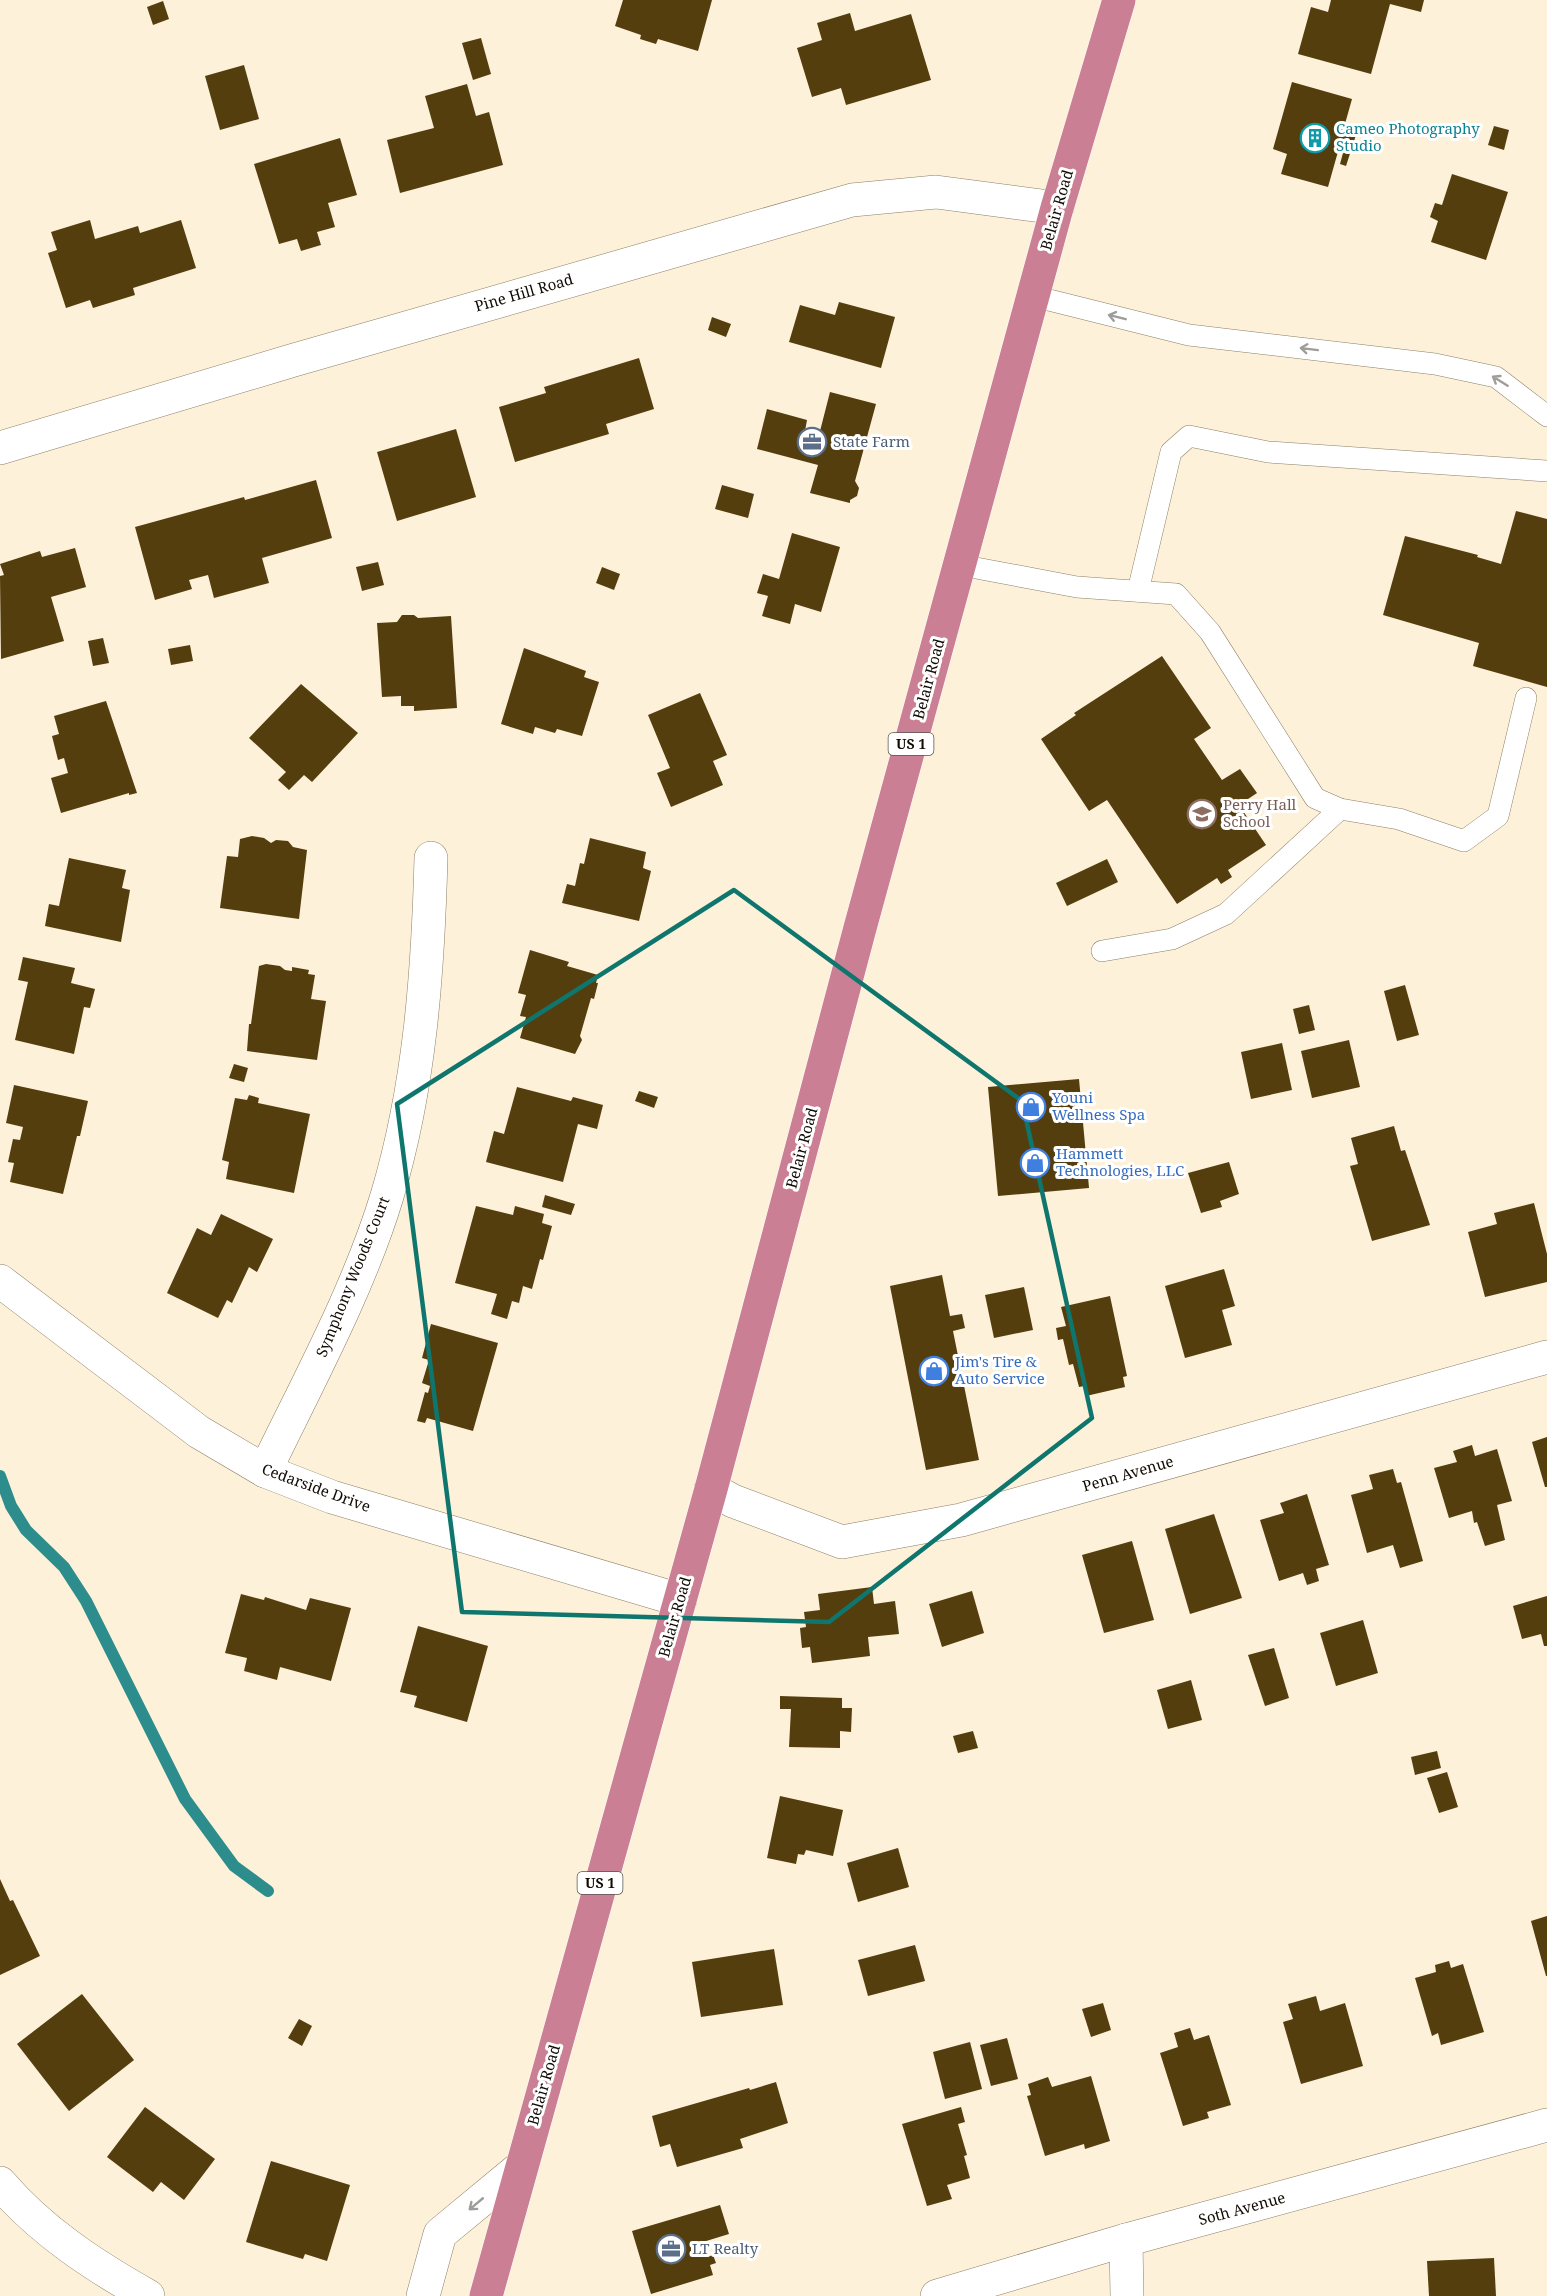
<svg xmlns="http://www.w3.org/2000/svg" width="1547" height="2296" font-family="'Noto Serif',serif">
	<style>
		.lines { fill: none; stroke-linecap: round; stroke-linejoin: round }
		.stream { stroke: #2d8d8d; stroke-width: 12 }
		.building { fill: #543e0e }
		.lane-casing { stroke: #8d7f66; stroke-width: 22 }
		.street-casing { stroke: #8d7f66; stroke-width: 34 }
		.highway-casing { stroke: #fff; stroke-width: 34 }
		.lane { stroke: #fff; stroke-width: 21 }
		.street { stroke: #fff; stroke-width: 33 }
		.highway { stroke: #cb7f94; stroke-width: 33 }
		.oneway { stroke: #9f9d9a }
		.marked { fill: none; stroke: #0f766e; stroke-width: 4.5; stroke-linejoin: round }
		.labels { text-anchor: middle; stroke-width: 6; stroke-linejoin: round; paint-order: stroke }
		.shield { fill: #fff; stroke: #58544f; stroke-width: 1.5 }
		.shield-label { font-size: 14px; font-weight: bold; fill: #100b03 }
		.culture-label { font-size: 15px; fill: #0d838f; stroke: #fff; text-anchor: start }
		.street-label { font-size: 15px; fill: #100b03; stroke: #fff }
		.service-label { font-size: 15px; fill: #4e5e75; stroke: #fff; text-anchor: start }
		.education-label { font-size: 15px; fill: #785e54; stroke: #fff; text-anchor: start }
		.shop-label { font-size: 15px; fill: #366cbe; stroke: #fff; text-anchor: start }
	</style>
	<rect width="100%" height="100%" fill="#fdf1da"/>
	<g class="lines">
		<path class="stream" d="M 0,1476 L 11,1506 L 26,1530 L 64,1567 L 86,1601 L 185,1799 L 234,1866 L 268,1891"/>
	</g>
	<g class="building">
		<path d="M 623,0 L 712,0 L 698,51 L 658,39 L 656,44 L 640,39 L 641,35 L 615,26 Z"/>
		<path d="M 1331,0 L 1424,0 L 1421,12 L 1390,4 L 1371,74 L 1298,54 L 1311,7 L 1328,12 Z"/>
		<path d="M 163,1 L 169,19 L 153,25 L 147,7 Z"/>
		<path d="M 850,13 L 855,31 L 911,14 L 931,80 L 846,105 L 841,88 L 812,97 L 797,48 L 822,40 L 817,23 Z"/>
		<path d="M 481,38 L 491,74 L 473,80 L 462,43 Z"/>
		<path d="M 244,65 L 259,119 L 220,130 L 205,76 Z"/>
		<path d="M 1292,82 L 1352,99 L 1343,131 L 1356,135 L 1346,166 L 1340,164 L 1346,142 L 1341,141 L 1328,187 L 1281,174 L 1287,154 L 1273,149 Z"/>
		<path d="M 467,84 L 476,116 L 489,112 L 503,165 L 400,193 L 387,140 L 434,128 L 425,96 Z"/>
		<path d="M 1494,126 L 1509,130 L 1504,150 L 1488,145 Z"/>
		<path d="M 340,138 L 357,195 L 328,203 L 335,227 L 317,232 L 321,245 L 301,251 L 297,239 L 279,244 L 254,164 Z"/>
		<path d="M 1452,174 L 1508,192 L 1486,260 L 1431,242 L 1438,221 L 1430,217 L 1435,203 L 1442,205 Z"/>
		<path d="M 90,220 L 95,239 L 138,226 L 140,233 L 181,220 L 196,268 L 133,288 L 135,295 L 93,308 L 90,300 L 66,308 L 48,253 L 57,250 L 51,232 Z"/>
		<path d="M 839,302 L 895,317 L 881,368 L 789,342 L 800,305 L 835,315 Z"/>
		<path d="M 712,317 L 731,324 L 726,337 L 708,330 Z"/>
		<path d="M 639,358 L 654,409 L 606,424 L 609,434 L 515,462 L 499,407 L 546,393 L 544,387 Z"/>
		<path d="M 830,392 L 876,404 L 855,481 L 859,488 L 857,496 L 850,500 L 850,503 L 810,493 L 818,465 L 757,449 L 767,409 L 807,420 L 805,431 L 819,435 Z"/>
		<path d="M 456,429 L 476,497 L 397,521 L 377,452 Z"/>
		<path d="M 316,480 L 332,538 L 262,558 L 269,583 L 214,598 L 208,575 L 189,580 L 192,589 L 155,600 L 135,527 L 244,497 L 245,500 Z"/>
		<path d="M 722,485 L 754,494 L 748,518 L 715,509 Z"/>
		<path d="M 1516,511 L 1547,519 L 1547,687 L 1473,666 L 1479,643 L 1383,615 L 1405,536 L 1478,555 L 1477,557 L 1501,564 Z"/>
		<path d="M 792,533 L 840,547 L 821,612 L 795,604 L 790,624 L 762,616 L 768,596 L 757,593 L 763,574 L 779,579 Z"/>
		<path d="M 75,548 L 86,587 L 51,597 L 64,641 L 1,659 L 0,576 L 4,575 L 0,564 L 40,551 L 42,557 Z"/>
		<path d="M 378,562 L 384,585 L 362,591 L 356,567 Z"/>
		<path d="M 602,567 L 620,574 L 614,590 L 596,583 Z"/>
		<path d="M 402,615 L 414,615 L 418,618 L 451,616 L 457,708 L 414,711 L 414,706 L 401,706 L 401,696 L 382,697 L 377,623 L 397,622 Z"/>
		<path d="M 103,638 L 109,663 L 93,666 L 88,641 Z"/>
		<path d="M 190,645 L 193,661 L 171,665 L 168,649 Z"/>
		<path d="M 524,648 L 586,671 L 584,677 L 599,682 L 582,736 L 557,729 L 555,733 L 535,727 L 533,734 L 501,724 Z"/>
		<path d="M 1162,656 L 1211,728 L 1194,739 L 1222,780 L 1240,769 L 1257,793 L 1239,805 L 1266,845 L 1228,870 L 1232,877 L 1221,884 L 1217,878 L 1177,904 L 1107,800 L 1089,811 L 1041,739 L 1076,715 L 1074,713 Z"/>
		<path d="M 301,684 L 358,733 L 312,782 L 304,775 L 289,790 L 278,780 L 286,772 L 249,738 Z"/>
		<path d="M 700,693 L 727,755 L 713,761 L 723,785 L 671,807 L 657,773 L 670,768 L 648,715 Z"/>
		<path d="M 106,701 L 137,793 L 129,795 L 129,793 L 61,813 L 51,778 L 68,773 L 64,758 L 58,760 L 52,736 L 59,734 L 54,716 Z"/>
		<path d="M 252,836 L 264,838 L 271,843 L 276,840 L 288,841 L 293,847 L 307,850 L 299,919 L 220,908 L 227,856 L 238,857 L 240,839 Z"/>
		<path d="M 590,838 L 646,852 L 643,868 L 651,871 L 639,921 L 562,903 L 567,884 L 575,886 L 580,863 L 584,864 Z"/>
		<path d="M 69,858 L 126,870 L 122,888 L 130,890 L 121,942 L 45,926 L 49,904 L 59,906 Z"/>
		<path d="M 1107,859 L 1118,882 L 1067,906 L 1056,883 Z"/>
		<path d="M 530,950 L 569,962 L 567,966 L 598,975 L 596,983 L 598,983 L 594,999 L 591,998 L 580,1036 L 582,1040 L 575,1054 L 520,1038 L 526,1017 L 520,1016 L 526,995 L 518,993 Z"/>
		<path d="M 23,957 L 75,968 L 71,983 L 95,989 L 90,1008 L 84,1007 L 74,1054 L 15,1040 L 28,982 L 18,980 Z"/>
		<path d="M 266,964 L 280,966 L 285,970 L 292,971 L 292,967 L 309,970 L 308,974 L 315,975 L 311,999 L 326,1001 L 317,1060 L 247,1051 L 249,1024 L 251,1024 L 259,966 Z"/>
		<path d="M 1405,985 L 1419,1035 L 1397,1041 L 1384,991 Z"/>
		<path d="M 1309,1005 L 1315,1030 L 1299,1034 L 1293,1009 Z"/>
		<path d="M 1349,1040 L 1360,1087 L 1312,1098 L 1301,1051 Z"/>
		<path d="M 1282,1043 L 1292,1090 L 1251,1099 L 1241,1052 Z"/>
		<path d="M 234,1064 L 248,1068 L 244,1082 L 229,1078 Z"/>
		<path d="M 1079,1079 L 1089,1188 L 998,1196 L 988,1087 Z"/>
		<path d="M 14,1085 L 88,1101 L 80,1136 L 77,1136 L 63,1194 L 10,1182 L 14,1163 L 8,1162 L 13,1139 L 20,1140 L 23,1127 L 6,1123 Z"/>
		<path d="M 517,1087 L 571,1101 L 573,1097 L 603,1105 L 597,1129 L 578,1124 L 563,1182 L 486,1162 L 494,1131 L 504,1134 Z"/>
		<path d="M 639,1091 L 658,1097 L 654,1108 L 635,1101 Z"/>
		<path d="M 249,1095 L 259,1098 L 258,1103 L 310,1114 L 294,1193 L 226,1179 L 229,1162 L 222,1160 L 235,1098 L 247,1100 Z"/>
		<path d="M 1394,1126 L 1401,1151 L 1405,1150 L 1430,1225 L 1372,1241 L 1350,1166 L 1358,1164 L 1351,1138 Z"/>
		<path d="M 1229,1162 L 1239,1194 L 1220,1201 L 1222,1207 L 1201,1213 L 1188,1173 Z"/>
		<path d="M 545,1195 L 575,1204 L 571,1215 L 542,1207 Z"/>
		<path d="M 1534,1203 L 1547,1254 L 1547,1282 L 1485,1297 L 1468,1232 L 1497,1224 L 1494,1213 Z"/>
		<path d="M 476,1206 L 513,1215 L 515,1206 L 544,1214 L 542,1223 L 552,1226 L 543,1260 L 540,1259 L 532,1289 L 523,1286 L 519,1303 L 512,1301 L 507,1319 L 491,1314 L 497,1294 L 455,1283 Z"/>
		<path d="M 221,1214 L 273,1239 L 257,1272 L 249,1267 L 232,1303 L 227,1300 L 218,1318 L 167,1293 L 197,1228 L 211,1235 Z"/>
		<path d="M 1224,1269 L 1235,1306 L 1222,1310 L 1232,1345 L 1185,1358 L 1165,1286 Z"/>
		<path d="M 942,1275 L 950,1316 L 962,1314 L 965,1328 L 953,1331 L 979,1460 L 926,1470 L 890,1286 Z"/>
		<path d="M 1024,1287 L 1033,1330 L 994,1338 L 985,1295 Z"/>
		<path d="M 1110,1296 L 1127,1376 L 1123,1377 L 1125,1387 L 1086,1396 L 1084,1386 L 1079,1387 L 1073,1364 L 1069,1365 L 1063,1339 L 1058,1340 L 1056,1328 L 1066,1326 L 1061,1307 Z"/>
		<path d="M 431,1324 L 498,1343 L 473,1431 L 427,1418 L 425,1423 L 417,1421 L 425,1392 L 428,1393 L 430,1386 L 422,1383 L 429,1360 L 422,1358 Z"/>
		<path d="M 1547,1437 L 1547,1487 L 1545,1487 L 1532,1442 Z"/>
		<path d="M 1472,1445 L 1475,1456 L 1497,1449 L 1512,1501 L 1497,1505 L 1505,1540 L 1485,1546 L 1477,1522 L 1474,1523 L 1472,1511 L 1449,1518 L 1434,1468 L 1457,1462 L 1453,1451 Z"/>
		<path d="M 1393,1469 L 1397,1483 L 1401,1482 L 1423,1561 L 1400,1568 L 1393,1545 L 1367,1553 L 1351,1495 L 1373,1489 L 1369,1475 Z"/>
		<path d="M 1307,1494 L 1329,1565 L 1316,1569 L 1319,1581 L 1307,1585 L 1303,1573 L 1279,1581 L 1260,1520 L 1284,1513 L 1280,1503 Z"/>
		<path d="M 1214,1514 L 1242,1598 L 1190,1614 L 1165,1529 Z"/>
		<path d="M 1132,1541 L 1154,1620 L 1104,1633 L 1082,1555 Z"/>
		<path d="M 872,1587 L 874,1604 L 895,1601 L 899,1634 L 868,1637 L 870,1656 L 812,1663 L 810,1647 L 802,1648 L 800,1628 L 806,1627 L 804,1612 L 820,1610 L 818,1594 Z"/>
		<path d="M 972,1591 L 984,1633 L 942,1647 L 929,1604 Z"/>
		<path d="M 241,1594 L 264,1600 L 265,1597 L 306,1610 L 310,1598 L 351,1608 L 331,1681 L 280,1667 L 277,1680 L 244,1671 L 247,1658 L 225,1653 Z"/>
		<path d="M 1547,1596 L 1547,1646 L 1544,1646 L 1541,1634 L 1522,1639 L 1513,1606 Z"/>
		<path d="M 1363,1620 L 1378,1673 L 1336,1686 L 1320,1633 Z"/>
		<path d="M 418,1626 L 488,1646 L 467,1722 L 414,1707 L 417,1696 L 400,1692 Z"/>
		<path d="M 1274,1648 L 1289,1698 L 1265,1706 L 1248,1655 Z"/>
		<path d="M 1191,1680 L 1202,1720 L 1168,1729 L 1157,1690 Z"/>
		<path d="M 780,1696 L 842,1698 L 842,1708 L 852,1708 L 851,1732 L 840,1731 L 840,1748 L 789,1747 L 791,1709 L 780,1709 Z"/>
		<path d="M 973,1731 L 978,1748 L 958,1753 L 953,1736 Z"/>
		<path d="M 1437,1751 L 1441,1768 L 1415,1775 L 1411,1757 Z"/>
		<path d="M 1447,1772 L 1458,1807 L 1439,1813 L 1427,1778 Z"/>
		<path d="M 780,1796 L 843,1810 L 833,1856 L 806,1850 L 804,1855 L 798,1854 L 796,1864 L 767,1858 Z"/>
		<path d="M 898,1848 L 909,1887 L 858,1902 L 847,1863 Z"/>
		<path d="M 0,1879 L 10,1901 L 13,1900 L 40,1956 L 0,1975 Z"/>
		<path d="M 1547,1916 L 1547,1976 L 1546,1976 L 1531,1921 Z"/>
		<path d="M 915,1945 L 925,1981 L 868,1996 L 858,1960 Z"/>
		<path d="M 774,1949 L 783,2005 L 701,2017 L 692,1962 Z"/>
		<path d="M 1449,1961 L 1451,1968 L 1463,1964 L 1484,2032 L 1441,2045 L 1438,2033 L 1432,2036 L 1415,1978 L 1436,1972 L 1435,1965 Z"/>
		<path d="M 82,1994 L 134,2060 L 69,2111 L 17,2044 Z"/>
		<path d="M 1316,1996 L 1320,2011 L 1345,2003 L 1363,2066 L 1301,2084 L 1283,2022 L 1293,2019 L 1288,2004 Z"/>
		<path d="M 1103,2003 L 1111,2030 L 1091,2037 L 1082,2009 Z"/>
		<path d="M 299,2019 L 312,2026 L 302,2046 L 288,2038 Z"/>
		<path d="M 1190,2028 L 1194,2040 L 1209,2035 L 1231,2105 L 1207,2112 L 1209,2118 L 1183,2126 L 1160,2053 L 1178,2047 L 1174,2033 Z"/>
		<path d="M 1007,2038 L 1018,2079 L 991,2086 L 980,2045 Z"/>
		<path d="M 970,2042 L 982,2089 L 945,2099 L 933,2052 Z"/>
		<path d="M 1091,2076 L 1110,2141 L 1085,2149 L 1084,2144 L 1045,2156 L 1027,2096 L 1031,2095 L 1028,2084 L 1048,2077 L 1052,2087 Z"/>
		<path d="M 776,2082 L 788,2123 L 740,2139 L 743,2148 L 677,2167 L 670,2144 L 660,2147 L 652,2116 L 749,2088 L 750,2090 Z"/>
		<path d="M 145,2107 L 215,2159 L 184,2200 L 161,2182 L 153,2192 L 107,2157 Z"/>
		<path d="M 961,2107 L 965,2122 L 958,2124 L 967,2155 L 964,2156 L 970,2178 L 947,2185 L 952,2199 L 927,2206 L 902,2124 Z"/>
		<path d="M 271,2161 L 350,2185 L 327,2261 L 305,2254 L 303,2259 L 246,2242 Z"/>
		<path d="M 720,2205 L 729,2234 L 703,2242 L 707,2257 L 713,2255 L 716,2263 L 710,2265 L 713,2275 L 651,2294 L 632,2231 Z"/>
		<path d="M 1494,2258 L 1496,2296 L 1429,2296 L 1427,2261 Z"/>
	</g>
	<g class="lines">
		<g class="lane-casing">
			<g id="lane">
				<path d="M 1033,296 L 1189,335 L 1435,364 L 1496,377 L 1547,416"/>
				<path d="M 960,565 L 1077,587 L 1176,594 L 1210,632 L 1315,798 L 1340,809 L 1399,819 L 1464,841 L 1498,816 L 1526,698"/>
				<path d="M 1138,591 L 1171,452 L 1189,436 L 1268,452 L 1547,471"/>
				<path d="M 1102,951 L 1172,939 L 1226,914 L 1340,809"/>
			</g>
		</g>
		<g class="street-casing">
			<g id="street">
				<path d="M 0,448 L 294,360 L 852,200 L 936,192 L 1057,208"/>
				<path d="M 0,1281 L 199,1432 L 265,1471 L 332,1497 L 680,1600"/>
				<path d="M 265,1471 C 307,1384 359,1289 387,1196 C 420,1086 428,972 431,858"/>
				<path d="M 711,1489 L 733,1501 L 842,1542 L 961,1520 L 1547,1357"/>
				<path d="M 0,2183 C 41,2231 93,2265 148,2296"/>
				<path d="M 1126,2240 L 1127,2296"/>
				<path d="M 423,2296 L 440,2234 L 521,2167"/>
				<path d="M 937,2296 L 1126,2240 L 1547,2125"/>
			</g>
		</g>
		<g class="highway-casing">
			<path id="highway" d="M 486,2296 L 711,1489 L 860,928 L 1057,208 L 1119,0"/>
		</g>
		<use href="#lane" class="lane"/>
		<use href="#street" class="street"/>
		<use href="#highway" class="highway"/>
	</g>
	<defs><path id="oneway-shaft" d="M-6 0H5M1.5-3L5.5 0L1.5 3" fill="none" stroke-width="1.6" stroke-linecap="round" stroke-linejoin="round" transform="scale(1.5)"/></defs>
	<g class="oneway">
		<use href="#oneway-shaft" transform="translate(1117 317) rotate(-166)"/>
		<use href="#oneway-shaft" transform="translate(1309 349) rotate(-173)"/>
		<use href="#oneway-shaft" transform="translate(1500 381) rotate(-148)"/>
		<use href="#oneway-shaft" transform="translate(476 2204) rotate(140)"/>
	</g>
	<path class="marked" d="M 734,890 L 1022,1101 L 1092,1418 L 829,1622 L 462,1612 L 397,1104 Z"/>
	<defs>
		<g id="building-ring" transform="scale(1.5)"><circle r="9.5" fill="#fff" stroke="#0f9aa8" stroke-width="1.5"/><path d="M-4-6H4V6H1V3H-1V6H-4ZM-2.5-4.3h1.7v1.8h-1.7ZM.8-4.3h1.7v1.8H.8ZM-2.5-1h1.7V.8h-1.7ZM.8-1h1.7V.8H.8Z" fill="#0f9aa8"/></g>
		<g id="office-ring" transform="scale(1.5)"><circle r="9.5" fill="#fff" stroke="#5c6f8a" stroke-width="1.5"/><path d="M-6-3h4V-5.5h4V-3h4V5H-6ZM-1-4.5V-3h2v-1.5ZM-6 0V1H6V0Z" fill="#5c6f8a"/></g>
		<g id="school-ring" transform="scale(1.5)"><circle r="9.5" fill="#fff" stroke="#8d6e63" stroke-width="1.5"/><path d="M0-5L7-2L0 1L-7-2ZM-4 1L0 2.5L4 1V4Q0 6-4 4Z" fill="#8d6e63"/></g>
		<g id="shop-ring" transform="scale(1.5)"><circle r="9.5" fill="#fff" stroke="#3f7fe0" stroke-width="1.5"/><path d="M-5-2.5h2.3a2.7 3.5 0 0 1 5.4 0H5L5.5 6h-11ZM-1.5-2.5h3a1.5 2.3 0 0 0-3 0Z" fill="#3f7fe0"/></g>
	</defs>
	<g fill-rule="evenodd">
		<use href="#building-ring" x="1315" y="138"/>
		<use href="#office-ring" x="812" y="442"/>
		<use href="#school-ring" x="1202" y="814"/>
		<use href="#shop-ring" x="1031" y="1107"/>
		<use href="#shop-ring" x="1035" y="1163"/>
		<use href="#shop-ring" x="934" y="1371"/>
		<use href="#office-ring" x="671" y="2249"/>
	</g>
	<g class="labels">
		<g class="shield">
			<rect x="888.5" y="733" width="45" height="22" rx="4.5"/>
			<rect x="577.5" y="1872" width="45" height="22" rx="4.5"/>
		</g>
		<g class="shield-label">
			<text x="911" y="749">US 1</text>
			<text x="600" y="1888">US 1</text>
		</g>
		<g class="culture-label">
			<text x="1336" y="134">Cameo Photography<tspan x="1336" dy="17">Studio</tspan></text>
		</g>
		<g class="street-label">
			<text transform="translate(1057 210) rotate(-74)" y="5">Belair Road</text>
			<text transform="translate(524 293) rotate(-16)" y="5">Pine Hill Road</text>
			<text transform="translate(929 679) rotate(-75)" y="5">Belair Road</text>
			<text transform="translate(802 1148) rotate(-75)" y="5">Belair Road</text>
			<text transform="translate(353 1277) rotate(-68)" y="5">Symphony Woods Court</text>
			<text transform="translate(1128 1474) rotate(-16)" y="5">Penn Avenue</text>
			<text transform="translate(316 1488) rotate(20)" y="5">Cedarside Drive</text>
			<text transform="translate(675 1617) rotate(-74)" y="5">Belair Road</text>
			<text transform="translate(544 2085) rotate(-74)" y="5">Belair Road</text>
			<text transform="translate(1242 2209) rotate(-15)" y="5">Soth Avenue</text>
		</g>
		<g class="service-label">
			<text x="833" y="447">State Farm</text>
			<text x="692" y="2254">LT Realty</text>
		</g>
		<g class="education-label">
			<text x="1223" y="810">Perry Hall<tspan x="1223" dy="17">School</tspan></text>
		</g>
		<g class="shop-label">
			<text x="1052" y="1103">Youni<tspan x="1052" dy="17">Wellness Spa</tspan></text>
			<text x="1056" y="1159">Hammett<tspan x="1056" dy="17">Technologies, LLC</tspan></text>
			<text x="955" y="1367">Jim's Tire &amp;<tspan x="955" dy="17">Auto Service</tspan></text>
		</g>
	</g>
</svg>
